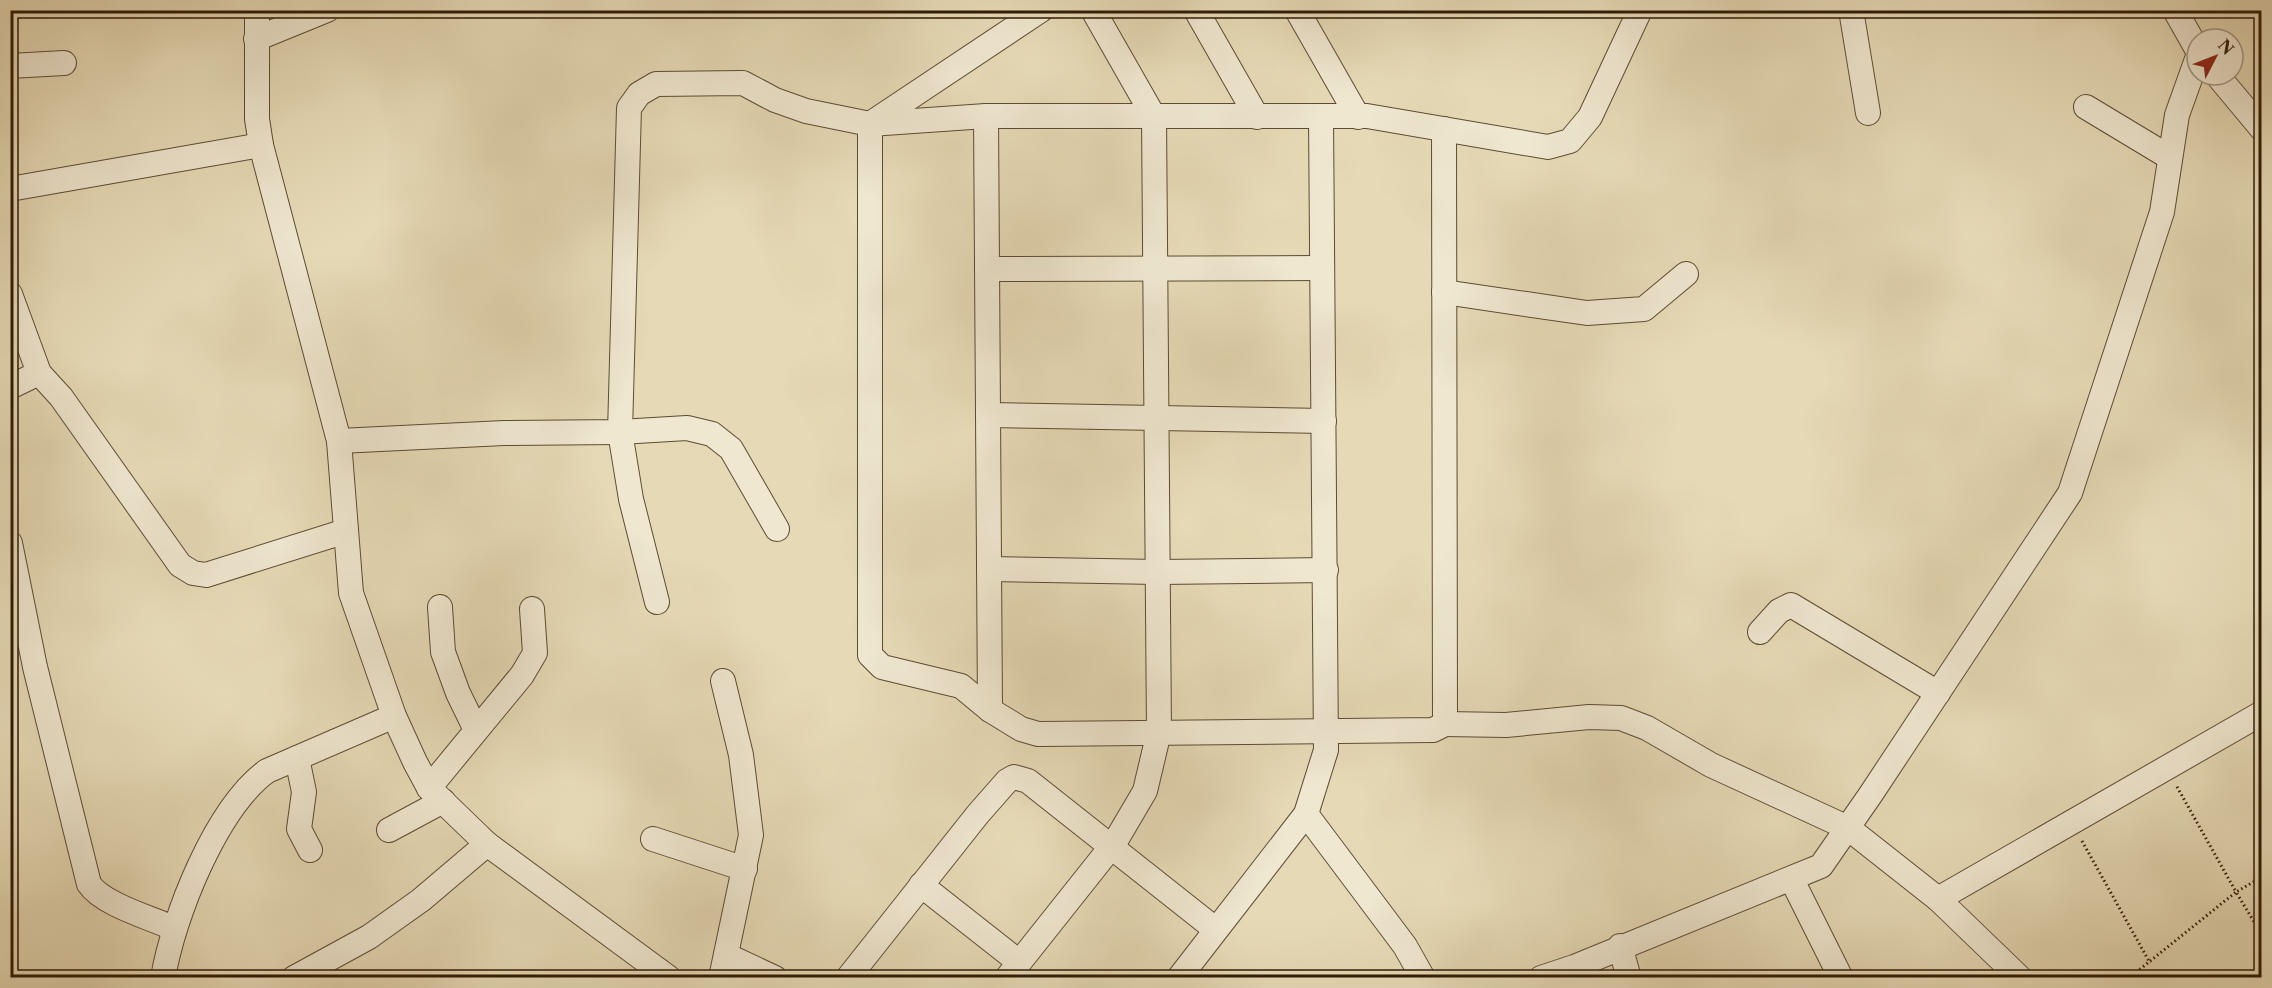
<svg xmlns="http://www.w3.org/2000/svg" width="2272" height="988" font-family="'Libre Caslon Text',serif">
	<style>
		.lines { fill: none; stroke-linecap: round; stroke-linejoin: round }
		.minor-casing { stroke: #5d4b33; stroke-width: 26 }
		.path { stroke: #2f1b07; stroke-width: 3; stroke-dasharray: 1.5 3; stroke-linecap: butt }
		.minor { stroke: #efe7d0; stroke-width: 24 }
	</style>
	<rect width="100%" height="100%" fill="#e6dab6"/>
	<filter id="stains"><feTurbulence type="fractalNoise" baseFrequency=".00333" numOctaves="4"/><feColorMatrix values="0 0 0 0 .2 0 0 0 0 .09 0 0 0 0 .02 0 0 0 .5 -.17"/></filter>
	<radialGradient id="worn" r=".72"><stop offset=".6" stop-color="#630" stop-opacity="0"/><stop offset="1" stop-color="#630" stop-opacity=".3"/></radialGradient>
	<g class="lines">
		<g class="minor-casing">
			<g id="minor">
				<path d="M 257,10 L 257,119 L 261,145 L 339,441 L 351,593 L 394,716 L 415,762 L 429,788 L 487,844 L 669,978"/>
				<path d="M 1041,10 L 870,124 L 870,655 L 882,667 L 961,686 L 990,710 L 1021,729 L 1038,734 L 1433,730 L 1445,724 L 1444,129"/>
				<path d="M 1196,10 L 1257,117"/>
				<path d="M 1297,10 L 1358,117"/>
				<path d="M 1851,10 L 1868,113"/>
				<path d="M 2175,10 L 2197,49"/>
				<path d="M 256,39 L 327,10"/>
				<path d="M 10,66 L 64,63"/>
				<path d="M 2217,75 L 2262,129"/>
				<path d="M 2086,107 L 2169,157"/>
				<path d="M 986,116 L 990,710"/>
				<path d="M 10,189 L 261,145"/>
				<path d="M 987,269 L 1322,268"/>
				<path d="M 1444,292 L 1587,313 L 1644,309 L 1686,274"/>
				<path d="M 10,294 L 39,373 L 10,387"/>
				<path d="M 39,373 L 61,397 L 180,565 L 193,573 L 206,575 L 346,531"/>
				<path d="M 988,415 L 1324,421"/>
				<path d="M 339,441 L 504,433 L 620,432 L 687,428 L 712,434 L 731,449 L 777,529"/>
				<path d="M 10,543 L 35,667 L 89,884 C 102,904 151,918 173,928"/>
				<path d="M 989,569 L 1158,572 L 1326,570"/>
				<path d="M 657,602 L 631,499 L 620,432 L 629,108 L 639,94 L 656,84 L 743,83 L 775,100 L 806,111 L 870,124 L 986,116 L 1367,116 L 1548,147 L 1570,141 L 1590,117 L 1640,10"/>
				<path d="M 440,607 L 443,652 L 458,693 L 476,730"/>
				<path d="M 1760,632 L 1779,611 L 1791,605 L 1938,693"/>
				<path d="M 1445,724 L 1506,725 L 1589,717 L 1621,718 L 1647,728 L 1711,765 L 1848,828 L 1938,899 L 2020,978"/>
				<path d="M 297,758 L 304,792 L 299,829 L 310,850"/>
				<path d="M 429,788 L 522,675 L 535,653 L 532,609"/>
				<path d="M 1306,814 L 1405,946 L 1423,978"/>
				<path d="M 389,830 L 443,801"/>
				<path d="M 653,839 L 745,869"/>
				<path d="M 1792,880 L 1841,978"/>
				<path d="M 921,885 L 1019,962"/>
				<path d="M 1938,899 L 2262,713"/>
				<path d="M 1620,946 L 1629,978"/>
				<path d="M 726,955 L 775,978"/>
				<path d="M 163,978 C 173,917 216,808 267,771 L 394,716"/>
				<path d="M 294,978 L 369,937 L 421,900 L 487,844"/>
				<path d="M 721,978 L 751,835 L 741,755 L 723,681"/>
				<path d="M 848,978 L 978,814 L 1007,781 L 1014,777 L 1028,781 L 1215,929"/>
				<path d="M 1007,978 L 1115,842 L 1145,791 L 1159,732 L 1154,117 L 1093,10"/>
				<path d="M 1179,978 L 1306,814 L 1326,750 L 1321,117"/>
				<path d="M 1541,978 L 1574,967 L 1821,866 L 1871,794 L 2070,493 L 2162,212 L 2177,115 L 2197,59"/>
			</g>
		</g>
		<g class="path">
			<path d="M 2082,841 L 2150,963"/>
			<path d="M 2262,877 L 2236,892 L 2262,935"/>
			<path d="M 2129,978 L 2236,892 L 2176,785"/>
		</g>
		<use href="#minor" class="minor"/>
	</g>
	<rect width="2272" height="988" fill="none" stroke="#e6dab6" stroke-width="36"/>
	<rect x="12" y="12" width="2248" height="964" fill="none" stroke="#2f1b07" stroke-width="3"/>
	<rect x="18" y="18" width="2236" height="952" fill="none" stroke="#2f1b07" stroke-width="1.5"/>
	<g transform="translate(2215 57) rotate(48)"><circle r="28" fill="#efe7d0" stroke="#a29580" stroke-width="1.5"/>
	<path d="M0-4.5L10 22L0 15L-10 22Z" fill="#8f2418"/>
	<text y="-9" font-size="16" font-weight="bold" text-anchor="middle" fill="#2f1b07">N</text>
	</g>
	<rect width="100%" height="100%" filter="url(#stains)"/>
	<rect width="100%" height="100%" fill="url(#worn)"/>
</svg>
